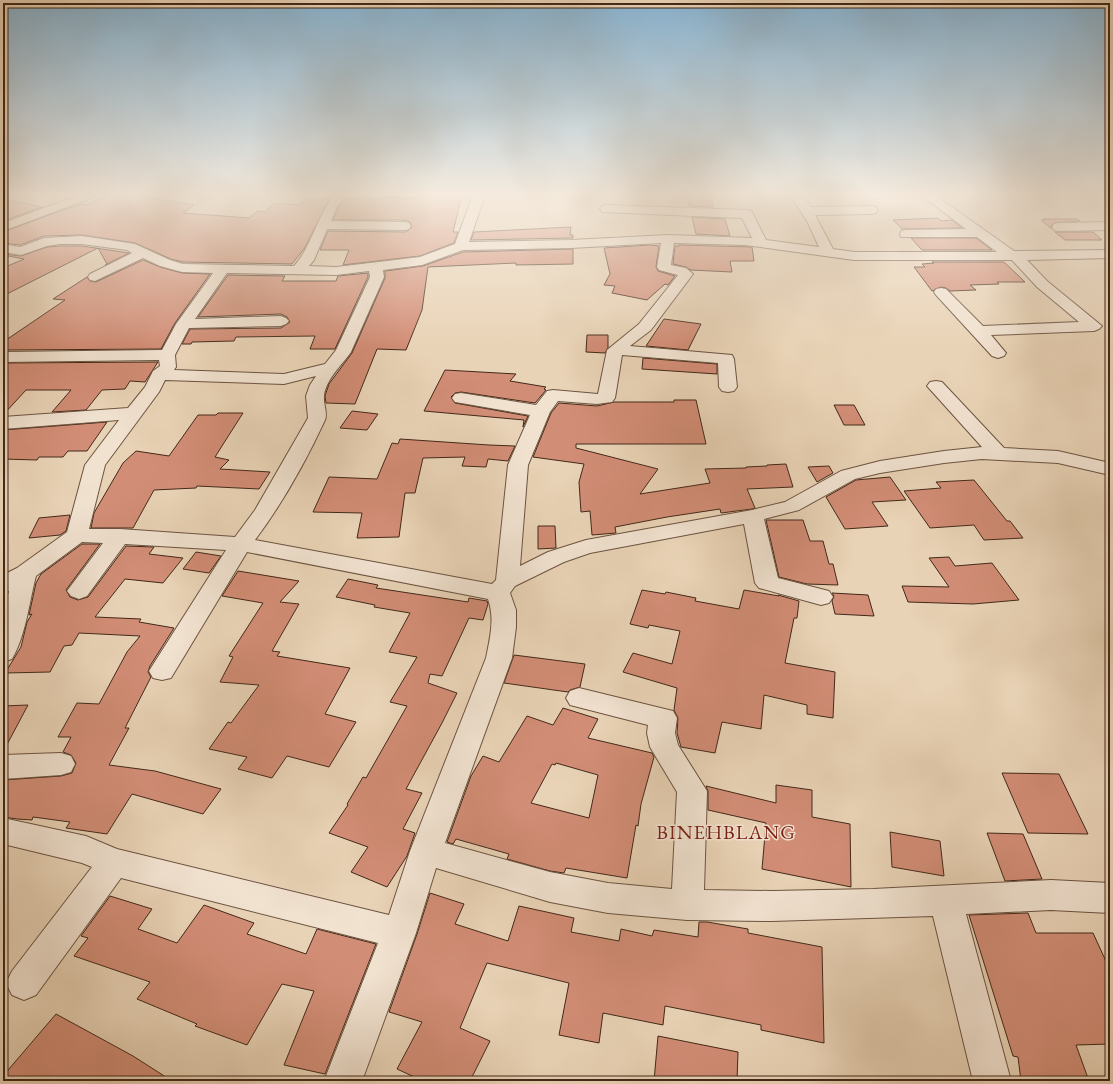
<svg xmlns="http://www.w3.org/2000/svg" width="1113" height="1084" font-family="'EB Garamond',serif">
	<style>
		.building { fill: #d28d76; stroke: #422818; fill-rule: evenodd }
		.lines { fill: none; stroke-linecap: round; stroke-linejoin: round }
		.minor-casing { stroke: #6c5340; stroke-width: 2 }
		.highway-casing { stroke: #422818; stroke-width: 2 }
		.minor { fill: #f1e2d0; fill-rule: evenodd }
		.highway { fill: #e9d3b6; fill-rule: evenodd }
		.labels { text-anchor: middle; stroke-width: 3; stroke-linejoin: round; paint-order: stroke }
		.near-quarter-label { font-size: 20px; letter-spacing: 1px; fill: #7a1f14; stroke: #f1e2d0 }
	</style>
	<rect width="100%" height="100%" fill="#e9d3b6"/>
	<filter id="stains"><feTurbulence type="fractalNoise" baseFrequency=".005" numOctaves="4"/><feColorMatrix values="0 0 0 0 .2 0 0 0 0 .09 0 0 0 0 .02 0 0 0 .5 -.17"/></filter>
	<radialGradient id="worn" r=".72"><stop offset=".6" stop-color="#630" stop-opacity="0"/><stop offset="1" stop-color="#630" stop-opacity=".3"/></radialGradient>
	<g class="building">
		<path d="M 108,195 L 138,196 L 194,205 L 183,213 L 249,218 L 258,211 L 265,212 L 274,203 L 299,205 L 304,199 L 330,198 L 304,249 L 292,264 L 183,262 L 171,259 L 135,243 L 82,235 L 44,236 L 20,245 L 3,243 L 3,232 L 60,211 L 83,204 L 86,205 Z"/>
		<path d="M 419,195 L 462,195 L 453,232 L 458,232 L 454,243 L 420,256 L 343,265 L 349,250 L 320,250 L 328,231 L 405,232 L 409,230 L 412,227 L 410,222 L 405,220 L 333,220 L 338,208 L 345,199 L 357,199 L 359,197 L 380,199 L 381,197 L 412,198 L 418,197 Z"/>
		<path d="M 687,195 L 711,195 L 713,207 L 689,206 Z"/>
		<path d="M 3,199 L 42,207 L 3,221 Z"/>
		<path d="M 692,217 L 725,219 L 730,236 L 696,234 Z"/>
		<path d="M 938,218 L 941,221 L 952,220 L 962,228 L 902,229 L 893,220 Z"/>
		<path d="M 1043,219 L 1077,219 L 1080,221 L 1054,223 L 1051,226 L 1052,229 L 1041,220 L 1046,220 Z"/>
		<path d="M 571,227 L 570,235 L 573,235 L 573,238 L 471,240 L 474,232 Z"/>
		<path d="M 1055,232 L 1093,232 L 1102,240 L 1065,240 Z"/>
		<path d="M 911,238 L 976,238 L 992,250 L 922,250 Z"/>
		<path d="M 650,245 L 659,246 L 656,267 L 658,271 L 675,276 L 668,285 L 665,284 L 647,300 L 612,293 L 615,286 L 604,285 L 610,274 L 604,248 Z"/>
		<path d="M 679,245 L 752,247 L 754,261 L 730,261 L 732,272 L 690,270 L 686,267 L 673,264 L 675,246 L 679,246 Z"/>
		<path d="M 60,246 L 82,246 L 129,253 L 105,265 L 107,264 L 98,248 L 3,296 L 3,268 L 24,259 L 3,255 L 3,254 L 21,256 L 47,247 Z"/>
		<path d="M 573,249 L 573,264 L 516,265 L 516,263 L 428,267 L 422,310 L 406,350 L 377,349 L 355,404 L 326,403 L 325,396 L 329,384 L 352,353 L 385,278 L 385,271 L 423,266 L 463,252 Z"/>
		<path d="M 143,260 L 160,267 L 182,273 L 210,274 L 175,323 L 161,349 L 3,350 L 3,338 L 9,338 L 65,300 L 53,299 L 87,277 L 90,281 L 96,282 Z"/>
		<path d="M 932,262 L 1004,262 L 1025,282 L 997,282 L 999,284 L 970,285 L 976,290 L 950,291 L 946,288 L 941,287 L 932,291 L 914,267 L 925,267 L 922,264 L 934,263 Z"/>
		<path d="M 368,273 L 368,277 L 335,349 L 310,349 L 315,336 L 236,337 L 234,341 L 192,342 L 191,344 L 182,344 L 190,329 L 281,328 L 290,322 L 287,317 L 281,314 L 198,317 L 228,275 L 285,276 L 282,281 L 336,281 L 338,276 Z"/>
		<path d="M 664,319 L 701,324 L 688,350 L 646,346 Z"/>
		<path d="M 587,335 L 608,335 L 608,348 L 605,353 L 586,352 Z"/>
		<path d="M 643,358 L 717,364 L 717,374 L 642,369 Z"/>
		<path d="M 158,362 L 145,382 L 130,381 L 125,389 L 102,390 L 86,410 L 52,412 L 71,390 L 26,390 L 3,415 L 3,363 Z"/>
		<path d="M 445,370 L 516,374 L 510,381 L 546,387 L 544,389 L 546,390 L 535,403 L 461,392 L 455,393 L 451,397 L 455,403 L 528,416 L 523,427 L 524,420 L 424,411 Z"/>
		<path d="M 674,400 L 696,400 L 706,444 L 576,444 L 576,448 L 658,469 L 640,494 L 710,483 L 705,469 L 746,468 L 746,467 L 767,466 L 767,465 L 786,464 L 793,487 L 747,489 L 755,508 L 752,509 L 721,513 L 720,509 L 667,517 L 615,527 L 616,533 L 592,535 L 590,511 L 581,512 L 579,482 L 584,464 L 533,457 L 551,413 L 559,403 L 597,406 L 614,402 L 674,402 Z"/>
		<path d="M 834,405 L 854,405 L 865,425 L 844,425 Z"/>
		<path d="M 352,411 L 378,414 L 367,430 L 340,428 Z"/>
		<path d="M 218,413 L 243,413 L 215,457 L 229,460 L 220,469 L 270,472 L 259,489 L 197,486 L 196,488 L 154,490 L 133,528 L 91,528 L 94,513 L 123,463 L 136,451 L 169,456 L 198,415 L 216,415 Z"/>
		<path d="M 107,422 L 87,451 L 68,451 L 63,457 L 39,457 L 37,460 L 3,459 L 3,430 Z"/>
		<path d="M 400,439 L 489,445 L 515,446 L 508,461 L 488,459 L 486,467 L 462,466 L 465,457 L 423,458 L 415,493 L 405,493 L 399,537 L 357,538 L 362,513 L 313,512 L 329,477 L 377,479 L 392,443 L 398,444 Z"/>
		<path d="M 829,466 L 833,473 L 817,482 L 808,467 Z"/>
		<path d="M 890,477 L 906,500 L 872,502 L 888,526 L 845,529 L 826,497 L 856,480 Z"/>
		<path d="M 974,480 L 1007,521 L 1010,521 L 1023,538 L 984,540 L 974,525 L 930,528 L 904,491 L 941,488 L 936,482 Z"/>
		<path d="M 70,515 L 66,531 L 60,535 L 29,538 L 39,518 Z"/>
		<path d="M 766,520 L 803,520 L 810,541 L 823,541 L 829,564 L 833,564 L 838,585 L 807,584 L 779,577 Z"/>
		<path d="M 538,526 L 555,526 L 556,548 L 538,549 Z"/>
		<path d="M 82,544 L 100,544 L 66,590 L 70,597 L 78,600 L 88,597 L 126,546 L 154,547 L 149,554 L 183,558 L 163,583 L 125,579 L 95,617 L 141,619 L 139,622 L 174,628 L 150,666 L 148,672 L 151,677 L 125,728 L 129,728 L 109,765 L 155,771 L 221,789 L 203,814 L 132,794 L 107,834 L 66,828 L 70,822 L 33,817 L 32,820 L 17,819 L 3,817 L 3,780 L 61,776 L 72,773 L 76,763 L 71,755 L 63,752 L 71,737 L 58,737 L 77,703 L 99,704 L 127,652 L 140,636 L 79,633 L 72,645 L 64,646 L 50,672 L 5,673 L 21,647 L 27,622 L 32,614 L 29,615 L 36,583 L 41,574 Z"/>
		<path d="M 196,552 L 221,556 L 209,573 L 183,569 Z"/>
		<path d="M 949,557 L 955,566 L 992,563 L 1019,600 L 973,604 L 908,602 L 902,586 L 949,587 L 929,558 Z"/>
		<path d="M 238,571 L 299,581 L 280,602 L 299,604 L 272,651 L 280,652 L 277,656 L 350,668 L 325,714 L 356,722 L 329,767 L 287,756 L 272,778 L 238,769 L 247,757 L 209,749 L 228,722 L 231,723 L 259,685 L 220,682 L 233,657 L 229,656 L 263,603 L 222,596 Z"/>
		<path d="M 348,579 L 378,585 L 376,588 L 468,602 L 469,598 L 487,601 L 488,604 L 483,620 L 469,618 L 442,676 L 430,674 L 428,683 L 457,693 L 442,723 L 406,789 L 422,793 L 403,829 L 415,833 L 407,856 L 387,887 L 351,872 L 368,847 L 329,833 L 348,805 L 347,804 L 363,777 L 366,778 L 407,706 L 390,702 L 417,657 L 389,652 L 410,613 L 374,607 L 375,605 L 336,597 Z"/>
		<path d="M 642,590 L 665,594 L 666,592 L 696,598 L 695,601 L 739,609 L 744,590 L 779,596 L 778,595 L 799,601 L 797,618 L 794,618 L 785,663 L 835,672 L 833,718 L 807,714 L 807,705 L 764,695 L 761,729 L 722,722 L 715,753 L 681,747 L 677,733 L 678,718 L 674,710 L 677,688 L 623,672 L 633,653 L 672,664 L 680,631 L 649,625 L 648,628 L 630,624 Z"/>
		<path d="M 832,593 L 868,595 L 874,616 L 835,614 L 832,601 L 834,596 Z"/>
		<path d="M 514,655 L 585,664 L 580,687 L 570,690 L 568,692 L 504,683 Z"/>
		<path d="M 28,705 L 3,752 L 3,706 Z"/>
		<path d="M 563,708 L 598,719 L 588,738 L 652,753 L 654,757 L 641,804 L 638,826 L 636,825 L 627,878 L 566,868 L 564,873 L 550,871 L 507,859 L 509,854 L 456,839 L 453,844 L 447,842 L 471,776 L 483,756 L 499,762 L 527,716 L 553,725 ZM 556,763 L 598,775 L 589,818 L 531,803 L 552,764 L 555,765 Z"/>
		<path d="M 1002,773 L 1059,774 L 1088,834 L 1028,833 Z"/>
		<path d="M 776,785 L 812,790 L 812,817 L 850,824 L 851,887 L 762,869 L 766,823 L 708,810 L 708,791 L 706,786 L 776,803 Z"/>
		<path d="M 890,832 L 940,841 L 944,876 L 892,867 Z"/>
		<path d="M 987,833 L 1023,834 L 1042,879 L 1005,881 Z"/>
		<path d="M 430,893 L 464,904 L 455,924 L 508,941 L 519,906 L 574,918 L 571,932 L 619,941 L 621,929 L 652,936 L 654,930 L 698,937 L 699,922 L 707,922 L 748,929 L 748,933 L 822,947 L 824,1043 L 761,1030 L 761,1025 L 665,1006 L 663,1025 L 603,1013 L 599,1043 L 559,1035 L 569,983 L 487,963 L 460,1028 L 490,1041 L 470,1081 L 423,1081 L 397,1069 L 422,1022 L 389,1012 L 417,934 Z"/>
		<path d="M 110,896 L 152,909 L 138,929 L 177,943 L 204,905 L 254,923 L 247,934 L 306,954 L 317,929 L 376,944 L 325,1074 L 284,1065 L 314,991 L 282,984 L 247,1045 L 195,1026 L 197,1024 L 137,999 L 150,982 L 74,956 L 88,938 L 81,936 Z"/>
		<path d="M 1028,913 L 1036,933 L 1093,933 L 1110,970 L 1110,1044 L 1076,1045 L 1089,1081 L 1021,1081 L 1018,1057 L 1013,1056 L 969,915 Z"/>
		<path d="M 56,1014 L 133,1056 L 172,1081 L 3,1081 L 3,1076 Z"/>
		<path d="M 658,1036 L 738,1052 L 737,1081 L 654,1081 Z"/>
	</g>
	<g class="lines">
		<g class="minor-casing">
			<g id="minor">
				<path d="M 334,195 L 346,195 L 337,207 L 331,221 L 405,222 L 409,223 L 411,226 L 409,229 L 405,230 L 327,229 L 314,260 L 309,266 L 336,267 L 420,257 L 455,244 L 473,195 L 485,195 L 469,242 L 571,240 L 668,235 L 752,238 L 742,218 L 602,212 L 600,209 L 602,206 L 606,205 L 747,210 L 751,211 L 753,214 L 766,240 L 819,247 L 808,223 L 790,195 L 802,195 L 811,207 L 872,206 L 876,207 L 878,210 L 876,213 L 872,214 L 815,215 L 833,249 L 854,252 L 997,252 L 977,237 L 901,237 L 900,234 L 901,231 L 906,230 L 966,229 L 921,195 L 935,195 L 1014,251 L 1110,250 L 1110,258 L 1027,260 L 1047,281 L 1102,326 L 1099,329 L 1094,331 L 991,335 L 1006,353 L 1004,356 L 998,358 L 992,356 L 936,295 L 934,292 L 936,289 L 941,288 L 946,289 L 983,326 L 1079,322 L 1037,287 L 1012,260 L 854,260 L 745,245 L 674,243 L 671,265 L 686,268 L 693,274 L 651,330 L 630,346 L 732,355 L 734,359 L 737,387 L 734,391 L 728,392 L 722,391 L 719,387 L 718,363 L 622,355 L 615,398 L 612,402 L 597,404 L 558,401 L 550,412 L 528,465 L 520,566 L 548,552 L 586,540 L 752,510 L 785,502 L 841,471 L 880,461 L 944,451 L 982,447 L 927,386 L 930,382 L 936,381 L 942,382 L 1004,448 L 1058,451 L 1110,463 L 1110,475 L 1058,463 L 982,459 L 944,463 L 880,473 L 855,479 L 799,510 L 764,519 L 778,578 L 829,591 L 833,597 L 829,603 L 821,605 L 759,588 L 755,583 L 744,524 L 590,553 L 564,562 L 515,586 L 510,593 L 516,610 L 516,627 L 512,658 L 445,843 L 550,872 L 608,883 L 672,889 L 677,792 L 650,747 L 647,733 L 648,725 L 570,705 L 566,698 L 570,691 L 579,688 L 673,711 L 677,718 L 675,733 L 678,745 L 707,791 L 704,890 L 772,891 L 873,889 L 1051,880 L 1110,883 L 1110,913 L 1051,910 L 966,914 L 1011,1081 L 973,1081 L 933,916 L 772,921 L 687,920 L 608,913 L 550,902 L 436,868 L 416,933 L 362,1081 L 324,1081 L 378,943 L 121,878 L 36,995 L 24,1000 L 12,995 L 6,983 L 12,971 L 92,867 L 82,863 L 3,844 L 3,818 L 86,836 L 117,849 L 389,915 L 410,851 L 486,658 C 490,638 495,619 488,599 L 247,552 L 171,678 L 162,680 L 153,678 L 149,671 L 226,550 L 125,544 L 87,596 L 79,599 L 71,596 L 67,591 L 103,543 L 82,542 L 36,576 C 29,603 26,635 12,659 L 3,662 L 3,613 L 9,591 L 3,593 L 3,575 L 17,568 L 67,532 L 85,465 L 119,420 L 3,429 L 3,417 L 128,408 L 145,387 L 153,371 L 160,366 L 159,360 L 3,362 L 3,352 L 162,350 L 176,324 L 213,273 L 182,272 L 160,266 L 143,258 L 95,281 L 90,280 L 88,277 L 90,274 L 132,253 L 127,250 L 82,244 L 60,244 L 47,246 L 21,255 L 3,252 L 3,244 L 20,247 L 44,238 L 82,236 L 135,244 L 170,260 L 183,264 L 294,266 C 312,246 317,217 334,195 ZM 661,243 L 657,267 L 659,270 L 678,275 L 639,324 L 607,350 L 598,394 L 553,390 L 547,391 L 536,405 L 461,393 L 455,394 L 452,398 L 455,402 L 461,403 L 530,415 L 508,465 L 496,580 L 492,584 L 255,540 C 282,504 306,461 325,420 C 328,413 323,404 324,396 C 326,379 342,365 351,352 L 384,277 L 383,270 L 422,265 L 463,250 L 571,248 ZM 369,271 L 370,277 L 336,350 L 325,364 L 284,374 L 174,370 L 176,367 L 175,355 L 189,328 L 281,326 L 286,324 L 289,321 L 286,318 L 281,316 L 195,319 L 227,273 L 336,275 ZM 316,376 L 310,385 L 306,396 L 308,418 L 255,510 L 235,537 L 120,529 L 89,529 L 105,465 L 159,392 L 165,380 L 284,384 Z"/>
				<path d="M 1110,222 L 1110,230 L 1058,231 L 1054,230 L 1052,227 L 1054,224 L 1058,223 Z"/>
				<path d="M 61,753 L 71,756 L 75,764 L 71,772 L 61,775 L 3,779 L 3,755 Z"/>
			</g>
		</g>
		<g class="highway-casing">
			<path id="highway" d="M 79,195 L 96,195 L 94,197 L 3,231 L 3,223 Z"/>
		</g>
		<use href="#minor" class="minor"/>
		<use href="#highway" class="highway"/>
	</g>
	<linearGradient id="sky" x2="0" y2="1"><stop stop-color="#88b5d4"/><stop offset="0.56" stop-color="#f5ebde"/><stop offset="1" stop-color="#f5ebde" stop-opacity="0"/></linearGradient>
	<rect width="1113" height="347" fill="url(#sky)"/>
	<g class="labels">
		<g class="near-quarter-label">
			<text x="726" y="839">BINEHBLANG</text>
		</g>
	</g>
	<rect width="1113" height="1084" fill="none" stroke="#e9d3b6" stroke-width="16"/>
	<rect x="4" y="4" width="1105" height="1076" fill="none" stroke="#422818" stroke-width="2"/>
	<rect x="8" y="8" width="1097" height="1068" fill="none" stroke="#422818"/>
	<rect width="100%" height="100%" filter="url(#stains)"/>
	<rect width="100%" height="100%" fill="url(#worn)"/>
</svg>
